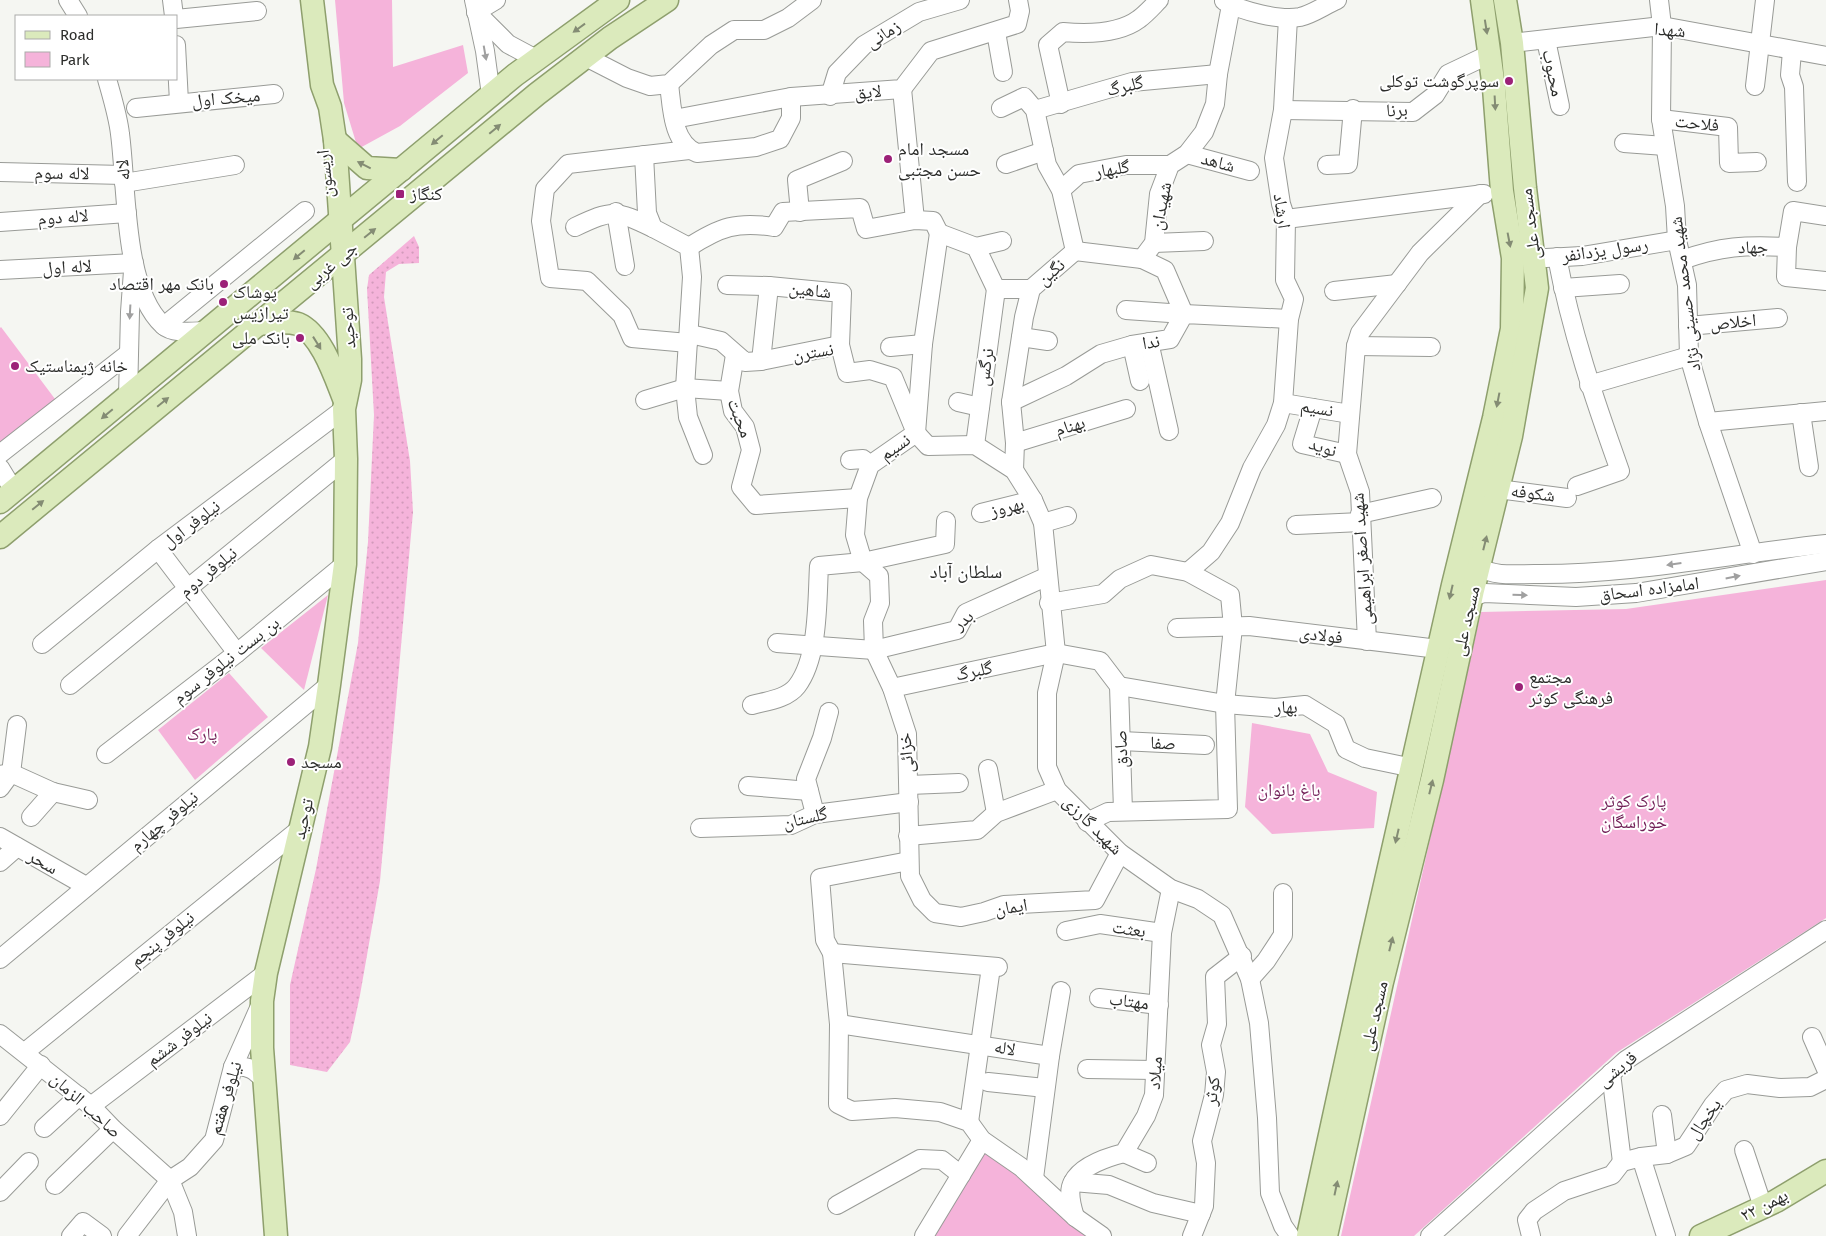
<svg xmlns="http://www.w3.org/2000/svg" width="1826" height="1236" font-family="'Fira Sans','Noto Naskh Arabic',sans-serif">
	<style>
		.grass { fill: url(#grass-dots) }
		.green { fill: #f5b3da }
		.lines { fill: none; stroke-linecap: round; stroke-linejoin: round }
		.minor-casing { stroke: #999b97; stroke-width: 20 }
		.major-casing { stroke: #8e9f6d; stroke-width: 25 }
		.minor { stroke: #fff; stroke-width: 18 }
		.major { stroke: #dbeabc; stroke-width: 22 }
		.oneway { fill: #848c74 }
		.oneway2 { fill: #a0a0a0 }
		.poi-dot { fill: #9c2178; stroke: #fff; stroke-width: 2 }
		.labels { text-anchor: middle; stroke-width: 4; stroke-linejoin: round; paint-order: stroke }
		.street-label { font-size: 18px; fill: #2c2d2b; stroke: #fff }
		.poi-label { font-size: 18px; fill: #2c2d2b; stroke: #fff; text-anchor: start }
		.park-label { font-size: 18px; fill: #722158; stroke: #fff }
		.neighbourhood-label { font-size: 19px; fill: #2c2d2b; stroke: #fff }
	</style>
	<defs>
		<pattern id="grass-dots" width="8" height="8" patternUnits="userSpaceOnUse" patternTransform="scale(1.25)"><rect width="8" height="8" fill="#f5b3da"/><path d="M2 2h.1M6 6h.1" fill="none" stroke="#d29abb" stroke-width="1.8" stroke-linecap="round"/></pattern>
	</defs>
	<rect width="100%" height="100%" fill="#f5f6f2"/>
	<path class="grass" d="M 414,236 L 419,247 L 419,263 L 399,264 L 386,272 L 384,297 L 410,461 L 413,512 L 380,881 L 360,995 L 350,1042 L 327,1072 L 290,1065 L 290,985 L 316,869 L 358,643 L 368,542 L 374,415 L 367,289 L 369,275 Z"/>
	<g class="green">
		<path d="M 335,0 L 392,0 L 393,67 L 463,45 L 468,73 L 400,126 L 358,149 L 344,103 Z"/>
		<path d="M 1,327 L 58,403 L 0,448 L 0,328 Z"/>
		<path d="M 1826,580 L 1826,918 L 1616,1053 L 1414,1236 L 1341,1236 L 1481,612 L 1626,609 Z"/>
		<path d="M 328,595 L 304,690 L 261,648 Z"/>
		<path d="M 229,673 L 268,717 L 195,780 L 158,730 Z"/>
		<path d="M 1252,723 L 1310,734 L 1328,772 L 1377,792 L 1374,828 L 1272,834 L 1245,807 Z"/>
		<path d="M 986,1150 L 1090,1236 L 935,1236 L 938,1223 Z"/>
	</g>
	<g class="lines">
		<g class="minor-casing">
			<g id="minor">
				<path d="M 68,0 L 78,16"/>
				<path d="M 172,0 L 174,16"/>
				<path d="M 474,0 L 485,51 L 491,95"/>
				<path d="M 1659,0 L 1662,26 L 1661,119 L 1675,206 L 1677,240 L 1687,285 L 1689,356 L 1708,422 L 1753,554"/>
				<path d="M 1224,1 C 1241,11 1280,21 1300,17 C 1313,14 1325,5 1337,0"/>
				<path d="M 476,12 L 508,44 L 536,59"/>
				<path d="M 476,12 L 496,0"/>
				<path d="M 176,19 L 257,11"/>
				<path d="M 996,32 L 1003,72"/>
				<path d="M 1546,40 L 1560,106"/>
				<path d="M 1512,43 L 1662,26 L 1826,56"/>
				<path d="M 176,45 L 179,102"/>
				<path d="M 1792,51 L 1790,75 L 1794,87 L 1797,182"/>
				<path d="M 586,57 L 627,78 L 650,86 L 669,84 L 711,45 L 734,30 L 764,30 L 788,18 L 812,0"/>
				<path d="M 107,79 C 112,97 118,116 120,134 C 127,185 123,289 163,325 C 174,335 195,331 208,331"/>
				<path d="M 669,84 C 672,107 672,143 697,153 L 756,147 L 780,139 L 791,118 L 791,97"/>
				<path d="M 1755,86 L 1765,0"/>
				<path d="M 902,89 L 915,220"/>
				<path d="M 830,96 L 837,73 L 864,45 L 919,12 L 960,0"/>
				<path d="M 1061,104 L 1048,45 L 1063,32 C 1086,34 1119,34 1139,19 C 1146,14 1153,6 1159,0"/>
				<path d="M 136,108 L 274,94"/>
				<path d="M 1001,108 L 1024,97 L 1035,110 L 1047,165 L 1061,190 L 1075,251 L 1031,289 L 1024,317 L 1011,402 L 1015,443 L 1014,470"/>
				<path d="M 1035,110 L 1132,82 L 1218,74"/>
				<path d="M 1283,110 L 1413,112 L 1435,95 L 1448,74 L 1490,54"/>
				<path d="M 674,119 L 791,97 L 902,89 L 931,51 L 1017,24 L 1020,11 L 1018,0"/>
				<path d="M 1661,119 L 1728,127 L 1729,163 L 1757,162"/>
				<path d="M 1624,143 L 1665,146"/>
				<path d="M 1187,154 L 1250,171"/>
				<path d="M 644,155 L 647,213 L 653,228 L 689,247 L 692,277 L 685,388 L 688,417 L 703,455"/>
				<path d="M 1006,164 L 1044,151"/>
				<path d="M 1327,165 L 1348,164 L 1353,109"/>
				<path d="M 0,172 L 123,175"/>
				<path d="M 124,183 L 235,165"/>
				<path d="M 1061,190 L 1079,174 L 1126,165 L 1170,165"/>
				<path d="M 616,212 L 625,266"/>
				<path d="M 800,212 L 797,180 L 843,161"/>
				<path d="M 1286,219 L 1484,194"/>
				<path d="M 0,222 L 127,213"/>
				<path d="M 575,227 C 613,209 615,210 653,228"/>
				<path d="M 939,233 L 923,344 L 916,433 L 870,465 L 858,498 L 855,535 L 863,562 L 879,576 L 880,603 L 873,621 L 874,650 L 892,688 L 907,734 L 910,876 L 922,900 L 935,913 L 961,917 L 984,912 L 1004,905 L 1095,900 L 1120,853"/>
				<path d="M 939,233 L 976,247 L 996,289 L 1031,289"/>
				<path d="M 1154,243 L 1204,241"/>
				<path d="M 689,247 C 720,227 737,221 774,227 L 783,212 L 860,208 L 866,229 L 915,220 L 933,221 L 939,233"/>
				<path d="M 976,247 L 1002,241"/>
				<path d="M 1787,247 L 1793,211 L 1826,216"/>
				<path d="M 1075,251 L 1142,259"/>
				<path d="M 1557,257 C 1571,331 1595,401 1620,471 L 1577,486"/>
				<path d="M 1546,258 L 1582,256 L 1677,240"/>
				<path d="M 1682,260 C 1721,246 1745,245 1787,247 L 1786,277 L 1826,281"/>
				<path d="M 0,270 L 134,263"/>
				<path d="M 727,285 L 769,286 L 842,293 L 840,345"/>
				<path d="M 1563,288 L 1620,284"/>
				<path d="M 1334,291 L 1397,284"/>
				<path d="M 1126,310 L 1184,314 L 1165,270 L 1142,259 L 1154,243 L 1159,194 L 1170,165 L 1187,154 L 1204,132 L 1215,104 L 1218,74 L 1232,0"/>
				<path d="M 164,326 L 305,211"/>
				<path d="M 1688,326 L 1778,318"/>
				<path d="M 690,334 L 721,341 L 745,362 L 761,361 L 840,345 L 847,373 L 870,370 L 893,377 L 916,433 L 928,446 L 975,445 L 1014,470 L 1033,500 L 1043,523 L 1056,653 L 1047,693 L 1047,767 L 1057,790 L 1120,853 L 1171,889 L 1198,899 L 1222,915 L 1250,979 L 1259,1023 L 1267,1118 L 1270,1193 L 1283,1226 L 1290,1236"/>
				<path d="M 1021,337 L 1048,341"/>
				<path d="M 1149,342 L 1169,431"/>
				<path d="M 688,343 L 632,338 L 622,315 L 587,281 L 550,278 L 541,221 L 545,189 L 568,164 L 689,150"/>
				<path d="M 1132,345 L 1140,381"/>
				<path d="M 1356,346 L 1431,347"/>
				<path d="M 890,347 L 923,344"/>
				<path d="M 735,355 L 729,391 L 733,411 L 745,427 L 751,450 L 741,487 L 756,505 L 858,498"/>
				<path d="M 761,361 L 769,286"/>
				<path d="M 1589,385 L 1689,356"/>
				<path d="M 128,397 L 130,312 L 133,271"/>
				<path d="M 645,400 L 685,388 L 729,391"/>
				<path d="M 958,402 L 980,407"/>
				<path d="M 1011,402 L 1066,376 L 1101,354 L 1132,345 L 1170,339 L 1184,314 L 1289,319"/>
				<path d="M 1283,403 L 1350,414"/>
				<path d="M 1313,408 L 1302,444 L 1347,454"/>
				<path d="M 1801,413 L 1809,467"/>
				<path d="M 1708,422 L 1826,411"/>
				<path d="M 1015,443 L 1126,409"/>
				<path d="M 975,445 L 996,289"/>
				<path d="M 0,454 L 129,353"/>
				<path d="M 850,460 L 863,459 L 870,465"/>
				<path d="M 0,468 L 14,491"/>
				<path d="M 1498,489 L 1567,498"/>
				<path d="M 981,513 L 1033,500"/>
				<path d="M 1360,514 L 1432,498"/>
				<path d="M 1043,523 L 1067,516"/>
				<path d="M 1296,525 L 1361,522"/>
				<path d="M 158,549 L 237,653"/>
				<path d="M 1479,567 C 1496,577 1515,574 1534,574 C 1633,575 1729,554 1826,544"/>
				<path d="M 1188,572 L 1211,552 L 1230,523 L 1252,468 L 1276,425 L 1283,403 L 1289,319 L 1294,299 L 1285,280 L 1286,219 L 1281,204 L 1274,158 L 1283,110 L 1288,18"/>
				<path d="M 1472,597 L 1484,593 L 1576,597 L 1636,593 L 1826,561"/>
				<path d="M 1049,603 L 1103,594 L 1120,579 L 1151,565 L 1188,572 L 1230,595 L 1233,627 L 1225,704 L 1228,809 L 1108,812 L 1087,822"/>
				<path d="M 1177,628 L 1249,626 L 1438,649"/>
				<path d="M 1367,641 L 1360,492 L 1347,454 L 1356,346 L 1360,333 L 1420,253 L 1480,194"/>
				<path d="M 777,643 L 874,650 L 957,630 L 966,613 L 1048,576"/>
				<path d="M 42,644 L 158,549 L 344,409"/>
				<path d="M 70,685 L 346,459"/>
				<path d="M 1119,686 L 1225,704 L 1275,708 L 1305,705 L 1336,724 L 1346,749 L 1365,758 L 1413,768"/>
				<path d="M 892,688 L 1056,653 L 1100,661 L 1119,686 L 1123,811"/>
				<path d="M 752,705 C 767,701 787,699 797,686 C 819,657 817,601 819,566 L 863,562 L 945,544 L 946,521"/>
				<path d="M 1121,741 L 1205,745"/>
				<path d="M 106,754 L 237,653 L 345,564"/>
				<path d="M 988,769 L 996,813"/>
				<path d="M 0,775 L 11,773 L 53,792 L 88,800"/>
				<path d="M 909,785 L 959,783"/>
				<path d="M 748,786 L 809,791"/>
				<path d="M 0,788 L 11,773 L 17,725"/>
				<path d="M 815,814 L 806,779 L 822,738 L 829,712"/>
				<path d="M 31,817 L 53,792"/>
				<path d="M 700,828 L 791,825 L 815,814 L 909,802"/>
				<path d="M 908,836 L 977,830 L 996,813 L 1057,790"/>
				<path d="M 0,837 L 86,886"/>
				<path d="M 909,861 L 820,878 L 825,940 L 832,953 L 839,1024 L 838,1104 L 852,1111 L 895,1108 L 940,1112 L 969,1122 L 982,1140 L 1021,1167 L 1075,1217 L 1102,1236"/>
				<path d="M 0,862 L 17,847"/>
				<path d="M 1066,931 L 1100,924 L 1162,933"/>
				<path d="M 832,953 L 998,967"/>
				<path d="M 0,959 L 329,685"/>
				<path d="M 1250,979 L 1266,961 L 1283,935 L 1283,893"/>
				<path d="M 1099,998 L 1159,1005"/>
				<path d="M 839,1024 L 1050,1056 L 1034,1178"/>
				<path d="M 0,1034 L 91,1106 L 113,1129 L 170,1180 L 183,1212 L 187,1236"/>
				<path d="M 1812,1037 L 1826,1069"/>
				<path d="M 25,1052 L 301,828"/>
				<path d="M 1050,1056 L 1061,991"/>
				<path d="M 233,1067 C 249,1065 255,1070 266,1082"/>
				<path d="M 1087,1069 L 1155,1070"/>
				<path d="M 1611,1073 L 1622,1162"/>
				<path d="M 988,1082 L 1045,1088"/>
				<path d="M 91,1106 L 266,973"/>
				<path d="M 1662,1115 L 1667,1154"/>
				<path d="M 0,1116 L 41,1065"/>
				<path d="M 969,1122 L 991,967"/>
				<path d="M 44,1128 L 79,1096"/>
				<path d="M 1744,1150 L 1763,1207"/>
				<path d="M 1124,1153 L 1147,1163"/>
				<path d="M 1641,1157 L 1666,1236"/>
				<path d="M 1073,1182 L 1109,1185 L 1153,1203 L 1201,1214"/>
				<path d="M 55,1185 L 113,1129"/>
				<path d="M 0,1192 L 29,1162"/>
				<path d="M 837,1205 L 920,1159 L 942,1160 L 961,1175"/>
				<path d="M 1075,1217 C 1072,1207 1067,1192 1073,1182 C 1081,1166 1108,1157 1124,1153 L 1146,1116 L 1154,1095 L 1162,933 L 1171,889"/>
				<path d="M 71,1236 L 83,1222 L 102,1236"/>
				<path d="M 127,1236 L 170,1180 L 190,1167 L 214,1140 L 233,1067 L 260,1006"/>
				<path d="M 924,1236 L 982,1140"/>
				<path d="M 1192,1236 L 1204,1206 L 1206,1163 L 1202,1141 L 1214,1095 L 1216,1072 L 1211,1045 L 1217,1024 L 1215,977 L 1242,956"/>
				<path d="M 1430,1236 L 1626,1060 L 1826,930"/>
				<path d="M 1531,1236 L 1527,1220 L 1534,1211 L 1564,1191 L 1612,1175 L 1622,1162 L 1641,1157 L 1667,1154 L 1686,1146 L 1713,1105 L 1726,1090 L 1747,1084 L 1780,1088 L 1810,1087 L 1826,1079"/>
			</g>
		</g>
		<g class="major-casing">
			<g id="major">
				<path d="M 335,140 L 367,168 L 401,170"/>
				<path d="M 259,324 C 272,323 286,320 298,324 C 322,334 336,379 345,401"/>
				<path d="M 0,502 L 515,75 L 618,0"/>
				<path d="M 0,537 L 537,94 L 610,38 L 667,0"/>
				<path d="M 276,1236 L 262,1048 L 262,1001 L 266,973 L 320,747 L 329,685 L 345,564 L 346,459 L 344,409 L 350,380 L 350,359 L 335,140 L 330,107 L 322,85 L 312,0"/>
				<path d="M 1308,1236 L 1370,951 L 1453,585 L 1494,418 L 1512,329 L 1513,258 L 1502,191 L 1494,88 L 1482,0"/>
				<path d="M 1326,1236 L 1382,982 L 1432,780 L 1473,590 L 1511,436 L 1537,288 L 1525,188 L 1512,43 L 1505,0"/>
				<path d="M 1701,1236 L 1776,1201 L 1826,1171"/>
			</g>
		</g>
		<use href="#minor" class="minor"/>
		<use href="#major" class="major"/>
	</g>
	<defs><path id="oneway-solid" d="M-6-.8H1V-3.2L6.5 0L1 3.2V.8H-6Z" transform="scale(1.25)"/></defs>
	<g class="oneway">
		<use href="#oneway-solid" transform="translate(1486 27) rotate(81)"/>
		<use href="#oneway-solid" transform="translate(579 28) rotate(144)"/>
		<use href="#oneway-solid" transform="translate(1495 103) rotate(87)"/>
		<use href="#oneway-solid" transform="translate(495 129) rotate(-40)"/>
		<use href="#oneway-solid" transform="translate(437 140) rotate(140)"/>
		<use href="#oneway-solid" transform="translate(364 165) rotate(-153)"/>
		<use href="#oneway-solid" transform="translate(370 233) rotate(-39)"/>
		<use href="#oneway-solid" transform="translate(1509 240) rotate(79)"/>
		<use href="#oneway-solid" transform="translate(299 255) rotate(140)"/>
		<use href="#oneway-solid" transform="translate(317 343) rotate(58)"/>
		<use href="#oneway-solid" transform="translate(1498 400) rotate(101)"/>
		<use href="#oneway-solid" transform="translate(163 402) rotate(-39)"/>
		<use href="#oneway-solid" transform="translate(107 414) rotate(140)"/>
		<use href="#oneway-solid" transform="translate(38 505) rotate(-39)"/>
		<use href="#oneway-solid" transform="translate(1485 543) rotate(-76)"/>
		<use href="#oneway-solid" transform="translate(1451 592) rotate(103)"/>
		<use href="#oneway-solid" transform="translate(1431 787) rotate(-76)"/>
		<use href="#oneway-solid" transform="translate(1397 836) rotate(103)"/>
		<use href="#oneway-solid" transform="translate(1391 944) rotate(-76)"/>
		<use href="#oneway-solid" transform="translate(1336 1188) rotate(-78)"/>
	</g>
	<g class="oneway2">
		<use href="#oneway-solid" transform="translate(485 53) rotate(80)"/>
		<use href="#oneway-solid" transform="translate(130 312) rotate(93)"/>
		<use href="#oneway-solid" transform="translate(1674 564) rotate(172)"/>
		<use href="#oneway-solid" transform="translate(1733 577) rotate(-11)"/>
		<use href="#oneway-solid" transform="translate(1520 595) rotate(2)"/>
	</g>
	<g class="poi-dot">
		<circle cx="1509" cy="81" r="5"/>
		<circle cx="888" cy="159" r="5"/>
		<rect x="395" y="189" width="10" height="10" rx="2.5"/>
		<circle cx="224" cy="284" r="5"/>
		<circle cx="223" cy="302" r="5"/>
		<circle cx="300" cy="338" r="5"/>
		<circle cx="15" cy="366" r="5"/>
		<circle cx="1519" cy="687" r="5"/>
		<circle cx="291" cy="762" r="5"/>
	</g>
	<g class="labels">
		<g class="street-label">
			<text transform="translate(1670 30) rotate(5)" y="6">شهدا</text>
			<text transform="translate(883 34) rotate(-32)" y="6">زمانی</text>
			<text transform="translate(1553 73) rotate(78)" y="6">محبوب</text>
			<text transform="translate(1125 86) rotate(-13)" y="6">گلبرگ</text>
			<text transform="translate(868 92) rotate(-5)" y="6">لایق</text>
			<text transform="translate(226 98) rotate(-5)" y="6">میخک اول</text>
			<text transform="translate(1397 110) rotate(-2)" y="6">برنا</text>
			<text transform="translate(1697 123) rotate(6)" y="6">فلاحت</text>
			<text transform="translate(1218 162) rotate(15)" y="6">شاهد</text>
			<text transform="translate(1112 169) rotate(-9)" y="6">گلبهار</text>
			<text transform="translate(123 170) rotate(-95)" y="6">لاله</text>
			<text transform="translate(62 173) rotate(1)" y="6">لاله سوم</text>
			<text transform="translate(325 174) rotate(-96)" y="6">اریسون</text>
			<text transform="translate(1161 206) rotate(-79)" y="6">شهیدان</text>
			<text transform="translate(1282 211) rotate(82)" y="6">ارشاد</text>
			<text transform="translate(63 217) rotate(-4)" y="6">لاله دوم</text>
			<text transform="translate(1530 224) rotate(-97)" y="6">مسجد علی</text>
			<text transform="translate(1753 247) rotate(-1)" y="6">جهاد</text>
			<text transform="translate(1605 250) rotate(-8)" y="6">رسول یزدانفر</text>
			<text transform="translate(331 265) rotate(-40)" y="6">جی غربی</text>
			<text transform="translate(67 267) rotate(-3)" y="6">لاله اول</text>
			<text transform="translate(1051 272) rotate(-41)" y="6">نگین</text>
			<text transform="translate(810 290) rotate(6)" y="6">شاهین</text>
			<text transform="translate(1685 294) rotate(-97)" y="6">شهید محمد حسینی نژاد</text>
			<text transform="translate(1733 322) rotate(-5)" y="6">اخلاص</text>
			<text transform="translate(348 328) rotate(-94)" y="6">توحید</text>
			<text transform="translate(1151 342) rotate(-9)" y="6">ندا</text>
			<text transform="translate(813 352) rotate(-9)" y="6">نسترن</text>
			<text transform="translate(985 367) rotate(-82)" y="6">نرگس</text>
			<text transform="translate(1317 408) rotate(9)" y="6">نسیم</text>
			<text transform="translate(740 418) rotate(69)" y="6">محبت</text>
			<text transform="translate(1070 426) rotate(-17)" y="6">بهنام</text>
			<text transform="translate(895 447) rotate(-35)" y="6">نسیم</text>
			<text transform="translate(1323 447) rotate(18)" y="6">نوید</text>
			<text transform="translate(1533 493) rotate(7)" y="6">شکوفه</text>
			<text transform="translate(1007 507) rotate(-14)" y="6">بهروز</text>
			<text transform="translate(191 524) rotate(-37)" y="6">نیلوفر اول</text>
			<text transform="translate(1362 559) rotate(-94)" y="6">شهید اصغر ابراهیمی</text>
			<text transform="translate(208 572) rotate(-39)" y="6">نیلوفر دوم</text>
			<text transform="translate(1649 589) rotate(-7)" y="6">امامزاده اسحاق</text>
			<text transform="translate(963 620) rotate(-40)" y="6">بدر</text>
			<text transform="translate(1466 621) rotate(-77)" y="6">مسجد علی</text>
			<text transform="translate(1321 635) rotate(7)" y="6">فولادی</text>
			<text transform="translate(226 660) rotate(-38)" y="6">بن بست نیلوفر سوم</text>
			<text transform="translate(974 671) rotate(-12)" y="6">گلبرگ</text>
			<text transform="translate(1286 707) rotate(-1)" y="6">بهار</text>
			<text transform="translate(1163 743) rotate(2)" y="6">صفا</text>
			<text transform="translate(1121 749) rotate(-92)" y="6">صادق</text>
			<text transform="translate(906 753) rotate(-95)" y="6">خزائی</text>
			<text transform="translate(805 818) rotate(-13)" y="6">گلستان</text>
			<text transform="translate(303 819) rotate(-77)" y="6">توحید</text>
			<text transform="translate(164 821) rotate(-40)" y="6">نیلوفر چهارم</text>
			<text transform="translate(1093 825) rotate(45)" y="6">شهید گارزی</text>
			<text transform="translate(43 862) rotate(30)" y="6">سحر</text>
			<text transform="translate(1011 907) rotate(-9)" y="6">ایمان</text>
			<text transform="translate(1129 929) rotate(8)" y="6">بعثت</text>
			<text transform="translate(162 939) rotate(-39)" y="6">نیلوفر پنجم</text>
			<text transform="translate(1129 1001) rotate(7)" y="6">مهتاب</text>
			<text transform="translate(1374 1016) rotate(-77)" y="6">مسجد علی</text>
			<text transform="translate(179 1039) rotate(-37)" y="6">نیلوفر ششم</text>
			<text transform="translate(1005 1048) rotate(10)" y="6">لاله</text>
			<text transform="translate(1617 1069) rotate(-39)" y="6">قریشی</text>
			<text transform="translate(1155 1073) rotate(-86)" y="6">میلاد</text>
			<text transform="translate(1212 1091) rotate(-82)" y="6">کوثر</text>
			<text transform="translate(225 1098) rotate(-73)" y="6">نیلوفر هفتم</text>
			<text transform="translate(86 1105) rotate(42)" y="6">صاحب الزمان</text>
			<text transform="translate(1704 1119) rotate(-55)" y="6">یخچال</text>
			<text transform="translate(1764 1205) rotate(-27)" y="6">۲۲ بهمن</text>
		</g>
		<g class="poi-label">
			<text x="1499" y="87" text-anchor="end">سوپرگوشت توکلی</text>
			<text x="898" y="155">مسجد امام<tspan x="898" dy="21">حسن مجتبی</tspan></text>
			<text x="410" y="200">کنگاز</text>
			<text x="214" y="290" text-anchor="end">بانک مهر اقتصاد</text>
			<text x="233" y="298">پوشاک<tspan x="233" dy="21">تیرازیس</tspan></text>
			<text x="290" y="344" text-anchor="end">بانک ملی</text>
			<text x="25" y="372">خانه ژیمناستیک</text>
			<text x="1529" y="683">مجتمع<tspan x="1529" dy="21">فرهنگی کوثر</tspan></text>
			<text x="301" y="768">مسجد</text>
		</g>
		<g class="park-label">
			<text x="202" y="740">پارک</text>
			<text x="1289" y="796">باغ بانوان</text>
			<text x="1634" y="807">پارک کوثر<tspan x="1634" dy="21">خوراسگان</tspan></text>
		</g>
		<g class="neighbourhood-label">
			<text x="966" y="578">سلطان آباد</text>
		</g>
	</g>
	<rect x="15" y="15" width="162" height="65" fill="#ffffff" stroke="#ababaa"/>
	<rect x="25" y="31" width="25" height="8" fill="#dbeabc" stroke="#ababaa"/>
	<text x="60" y="40" font-size="15" fill="#2c2d2b">Road</text>
	<rect x="25" y="52" width="25" height="15" fill="#f5b3da" stroke="#ababaa"/>
	<text x="60" y="65" font-size="15" fill="#2c2d2b">Park</text>
</svg>
